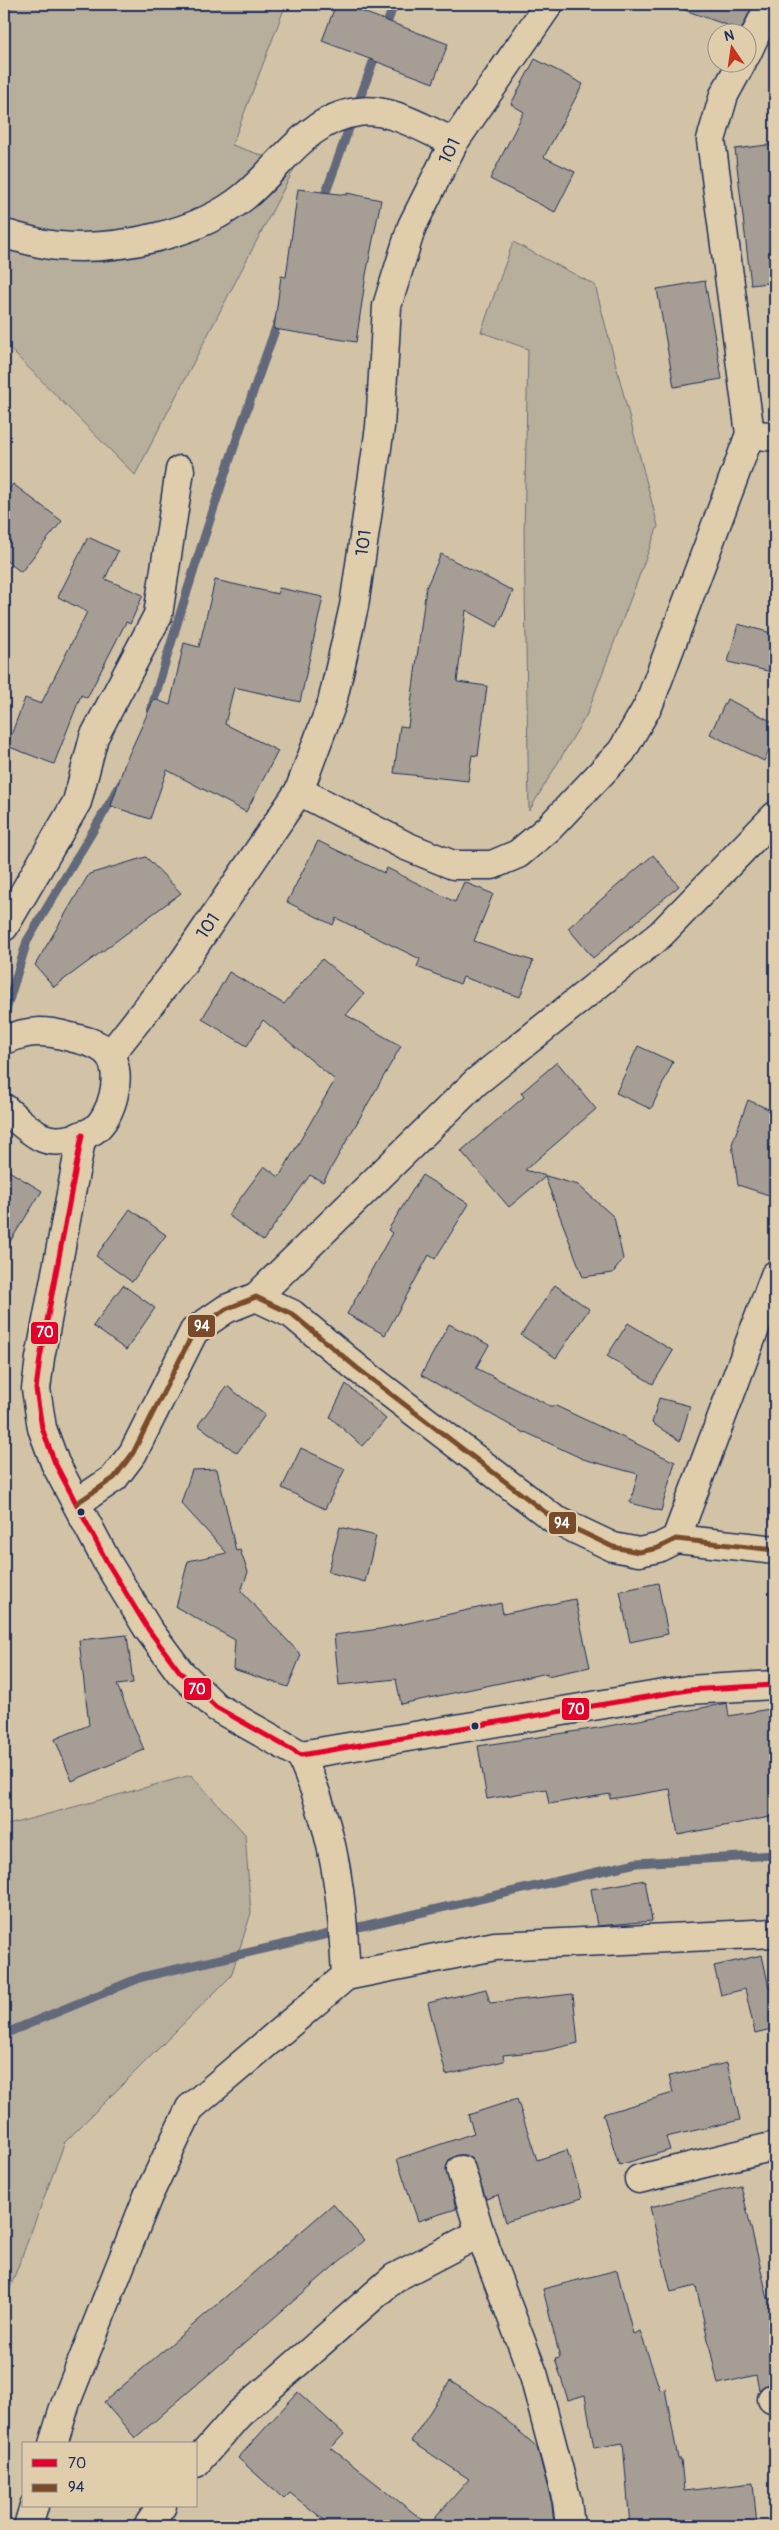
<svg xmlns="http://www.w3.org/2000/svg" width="779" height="2530" font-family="Pangolin,sans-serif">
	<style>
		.green { fill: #b8ae9c; stroke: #6a6e7d }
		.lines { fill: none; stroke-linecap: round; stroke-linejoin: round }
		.stream { stroke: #62697a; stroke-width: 9 }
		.building { fill: #a69e95; stroke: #1b2f5e }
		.minor-casing { stroke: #1b2f5e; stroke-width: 31 }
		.tertiary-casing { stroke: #1b2f5e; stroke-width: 31 }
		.minor { stroke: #dfcdab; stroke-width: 28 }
		.tertiary { stroke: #dfcdab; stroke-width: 28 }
		.bus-1-casing { stroke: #dfcdab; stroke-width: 9 }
		.bus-2-casing { stroke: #dfcdab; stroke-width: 9 }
		.bus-1 { stroke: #e4002b; stroke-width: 5 }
		.bus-2 { stroke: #7a4b2a; stroke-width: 5 }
		.bus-dot { fill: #1b2f5e; stroke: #dfcdab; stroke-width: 2 }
		.labels { text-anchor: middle; stroke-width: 5; stroke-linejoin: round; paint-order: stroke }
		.street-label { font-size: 18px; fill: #1b2f5e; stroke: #dfcdab }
		.line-badge { stroke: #dfcdab; stroke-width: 2 }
		.badge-label { font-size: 14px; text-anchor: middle; font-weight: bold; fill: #fff }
	</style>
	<rect width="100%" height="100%" fill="#d3c3a6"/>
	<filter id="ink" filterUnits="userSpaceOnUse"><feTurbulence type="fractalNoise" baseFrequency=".02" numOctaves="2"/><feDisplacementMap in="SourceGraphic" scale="10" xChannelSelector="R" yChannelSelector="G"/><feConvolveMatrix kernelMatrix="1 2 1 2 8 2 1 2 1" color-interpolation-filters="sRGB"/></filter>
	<g filter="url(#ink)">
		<g class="green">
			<path d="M 4,4 L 286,4 L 232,145 L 295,167 L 135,475 L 4,343 Z"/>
			<path d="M 513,242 L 595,285 L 658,526 L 587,714 L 529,811 L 524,533 L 528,349 L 481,332 Z"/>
			<path d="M 191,1775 L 245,1834 L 251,1913 L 231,1976 L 65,2142 L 4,2304 L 4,1826 Z"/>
		</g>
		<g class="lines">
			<g class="stream">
				<path d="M 384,32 L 394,4"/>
				<path d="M 322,203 L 377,51"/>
				<path d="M 151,710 C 190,578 232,448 279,319"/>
				<path d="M 4,1017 L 27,941 L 121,784"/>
				<path d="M 4,2034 L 142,1977 L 636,1863 L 775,1855"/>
			</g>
		</g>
		<g class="building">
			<path d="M 336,4 L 342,4 L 448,44 L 433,83 L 322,41 Z"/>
			<path d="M 676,4 L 753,4 L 741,30 L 676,7 Z"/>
			<path d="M 535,59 L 583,84 L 544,157 L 575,172 L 555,212 L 490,179 L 524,112 L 511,104 Z"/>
			<path d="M 775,144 L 775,282 L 751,285 L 735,149 Z"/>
			<path d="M 298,189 L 347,195 L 347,193 L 381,200 L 366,275 L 356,342 L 274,329 L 281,276 L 286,277 Z"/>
			<path d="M 705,281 L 722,379 L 674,387 L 657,289 Z"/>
			<path d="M 13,484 L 62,521 L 21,572 L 4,559 L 4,495 Z"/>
			<path d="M 88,537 L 118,551 L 105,579 L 143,595 L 130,624 L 126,622 L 87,698 L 81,695 L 54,764 L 7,746 L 25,698 L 41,704 L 87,612 L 58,597 Z"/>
			<path d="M 441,554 L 513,591 L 497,627 L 466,610 L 457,682 L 487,686 L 478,756 L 472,755 L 468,781 L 394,773 L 400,726 L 408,727 L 426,588 Z"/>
			<path d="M 215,580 L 278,594 L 279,588 L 323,597 L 300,702 L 234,687 L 225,724 L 278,751 L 246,812 L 167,770 L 150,819 L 111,806 L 125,763 L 154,699 L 170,705 L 184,643 L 199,647 Z"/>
			<path d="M 738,624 L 775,634 L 775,659 L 772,672 L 728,662 Z"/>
			<path d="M 727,699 L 775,723 L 775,738 L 764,761 L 710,734 Z"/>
			<path d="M 318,841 L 384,873 L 387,868 L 455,902 L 464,882 L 493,894 L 474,941 L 533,961 L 520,997 L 463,977 L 460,984 L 417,967 L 420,959 L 336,918 L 333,925 L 287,902 Z"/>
			<path d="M 653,855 L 679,886 L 593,958 L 568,928 Z"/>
			<path d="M 146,857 L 181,893 L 54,987 L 35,965 L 89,874 Z"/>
			<path d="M 322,959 L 364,994 L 346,1015 L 401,1046 L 323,1182 L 310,1175 L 263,1241 L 228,1215 L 264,1166 L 279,1177 L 335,1080 L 263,1020 L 247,1046 L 202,1019 L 229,972 L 284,1004 Z"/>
			<path d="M 638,1046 L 673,1062 L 651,1109 L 616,1093 Z"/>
			<path d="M 557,1062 L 596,1109 L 525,1170 L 578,1185 L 614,1217 L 623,1259 L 613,1273 L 583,1277 L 545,1177 L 509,1207 L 461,1151 L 524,1097 L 521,1093 Z"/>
			<path d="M 748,1100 L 775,1112 L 775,1197 L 738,1185 L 732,1144 Z"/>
			<path d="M 4,1168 L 42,1191 L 4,1251 Z"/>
			<path d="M 422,1175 L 469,1204 L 435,1259 L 429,1255 L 385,1335 L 347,1314 L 392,1233 L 388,1230 Z"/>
			<path d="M 130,1209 L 166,1235 L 132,1282 L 96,1256 Z"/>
			<path d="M 123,1285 L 155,1308 L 126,1350 L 93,1326 Z"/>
			<path d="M 555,1285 L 589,1309 L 556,1358 L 521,1335 Z"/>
			<path d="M 628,1323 L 673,1351 L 653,1384 L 607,1356 Z"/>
			<path d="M 449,1324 L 489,1345 L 476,1368 L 550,1406 L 556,1406 L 675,1462 L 661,1511 L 630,1503 L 638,1474 L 583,1459 L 525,1432 L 524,1433 L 421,1375 Z"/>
			<path d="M 346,1384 L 386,1419 L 362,1446 L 330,1417 Z"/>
			<path d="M 227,1386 L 265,1415 L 237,1453 L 198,1425 Z"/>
			<path d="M 659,1398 L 690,1406 L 680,1441 L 652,1423 Z"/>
			<path d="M 301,1448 L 345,1469 L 325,1509 L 282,1488 Z"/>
			<path d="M 217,1469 L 236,1551 L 240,1550 L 248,1572 L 241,1591 L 301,1655 L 288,1687 L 233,1669 L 235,1640 L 176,1607 L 188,1561 L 227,1553 L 181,1503 L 192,1470 Z"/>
			<path d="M 340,1527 L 376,1536 L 365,1582 L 328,1572 Z"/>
			<path d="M 658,1583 L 668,1634 L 630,1642 L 620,1591 Z"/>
			<path d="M 575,1599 L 590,1667 L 547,1676 L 547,1673 L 401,1704 L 396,1679 L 339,1685 L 334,1635 L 380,1629 L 501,1603 L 503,1614 Z"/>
			<path d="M 127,1635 L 133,1683 L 117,1685 L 144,1750 L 72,1781 L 55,1739 L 89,1725 L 79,1640 Z"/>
			<path d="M 727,1703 L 729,1716 L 775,1708 L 775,1816 L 678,1835 L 670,1789 L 610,1799 L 610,1794 L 549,1804 L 546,1789 L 487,1799 L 478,1746 L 598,1728 Z"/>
			<path d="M 645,1880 L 652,1921 L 597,1926 L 591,1889 Z"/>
			<path d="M 762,1955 L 769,1988 L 775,1986 L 775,2028 L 755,2033 L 745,1989 L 721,1995 L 714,1966 Z"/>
			<path d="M 486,1989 L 490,2003 L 573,1994 L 578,2043 L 544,2051 L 503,2055 L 504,2061 L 446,2075 L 428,2003 Z"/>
			<path d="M 727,2063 L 740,2120 L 666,2137 L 670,2150 L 619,2165 L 603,2114 L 673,2093 L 669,2076 Z"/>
			<path d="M 517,2099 L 537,2160 L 567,2150 L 582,2198 L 506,2222 L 498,2195 L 486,2199 L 472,2159 L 465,2155 L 457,2155 L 450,2159 L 446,2167 L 456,2209 L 418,2221 L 397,2159 L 474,2133 L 468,2115 Z"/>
			<path d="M 741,2186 L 768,2299 L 775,2298 L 775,2383 L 765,2385 L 759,2390 L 756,2375 L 718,2384 L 696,2286 L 671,2292 L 650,2207 Z"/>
			<path d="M 333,2204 L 364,2240 L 135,2438 L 104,2402 Z"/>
			<path d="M 617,2270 L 633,2334 L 640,2331 L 660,2390 L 665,2389 L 678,2459 L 681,2459 L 684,2491 L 753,2483 L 757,2526 L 630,2526 L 623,2443 L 594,2448 L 585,2395 L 568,2400 L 555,2359 L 560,2358 L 543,2289 Z"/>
			<path d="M 450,2381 L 495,2410 L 537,2447 L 552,2504 L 554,2526 L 332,2526 L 290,2493 L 284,2499 L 238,2458 L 298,2392 L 344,2434 L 331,2448 L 429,2525 L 469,2479 L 411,2441 Z"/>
		</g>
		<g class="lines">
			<g class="minor-casing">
				<g id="minor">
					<path d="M 746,55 L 770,4"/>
					<path d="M 4,234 C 22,238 41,245 59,246 C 117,251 200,234 245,196 C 281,166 308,118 358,112 C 391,107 425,130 454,142"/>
					<path d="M 750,434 L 775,437"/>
					<path d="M 299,791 L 406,846 L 453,865 L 492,865 L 518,854 L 549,828 L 622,751 L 649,704 L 750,434 L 711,140 L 724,95 L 742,62"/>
					<path d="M 4,927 L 77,802 L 94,737 L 158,615 L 180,470"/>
					<path d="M 4,1040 C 29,1030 44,1030 70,1037 C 84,1040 102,1044 110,1056 C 123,1075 112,1117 94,1130 C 81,1138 58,1144 43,1138 C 29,1132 15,1117 4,1108"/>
					<path id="s1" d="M 110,1055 L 184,961 L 299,791 L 332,703 L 354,606 L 380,427 L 387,306 L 412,226 L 454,142 L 549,4"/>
					<path d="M 82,1135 L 40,1358 L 36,1389 L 42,1428 L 55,1463 L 107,1562 L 148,1629 L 180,1672 L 216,1707 L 301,1755"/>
					<path d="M 256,1297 L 476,1082 L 661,934 L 775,816"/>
					<path d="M 77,1503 L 114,1478 L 133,1453 L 194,1331 L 226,1309 L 256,1297 L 292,1314 L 357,1368 L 554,1519 L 613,1547 L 639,1552 L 658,1548 L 676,1539 L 775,1550"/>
					<path d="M 676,1539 L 775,1275"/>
					<path d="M 346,1976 L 495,1946 L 775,1933"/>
					<path d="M 461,2170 L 480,2233 L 534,2376 L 567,2501 L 570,2526"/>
					<path d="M 639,2179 L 775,2146"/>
					<path d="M 772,2399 L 775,2399"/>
					<path d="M 196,2463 L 239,2414 L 394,2278 L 480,2233"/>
					<path d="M 148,2526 L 162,2506"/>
				</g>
			</g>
			<g class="tertiary-casing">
				<g id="tertiary">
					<path d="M 53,2444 L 66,2402 L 148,2196 L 190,2108 L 346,1976 C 343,1919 339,1863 321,1809 C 316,1791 308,1773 301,1755 L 688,1690 L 775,1685"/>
					<path d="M 28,2526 L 34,2506"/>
				</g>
			</g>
			<use href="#minor" class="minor"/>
			<use href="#tertiary" class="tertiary"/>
			<g class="bus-1-casing">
				<path id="bus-1" d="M 82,1135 L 40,1358 L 36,1389 L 42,1428 L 55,1463 L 107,1562 L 148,1629 L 180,1672 L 216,1707 L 301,1755 L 688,1690 L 775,1685"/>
			</g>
			<g class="bus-2-casing">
				<path id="bus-2" d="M 77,1503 L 114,1478 L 133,1453 L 194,1331 L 226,1309 L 256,1297 L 292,1314 L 357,1368 L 554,1519 L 613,1547 L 639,1552 L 658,1548 L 676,1539 L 775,1550"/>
			</g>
			<use href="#bus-1" class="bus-1"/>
			<use href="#bus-2" class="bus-2"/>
		</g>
	</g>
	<g class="bus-dot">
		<circle cx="81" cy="1512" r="4.5"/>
		<circle cx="475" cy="1726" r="4.5"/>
	</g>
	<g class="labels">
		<g class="street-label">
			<text dy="6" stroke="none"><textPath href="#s1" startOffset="988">101</textPath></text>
			<text dy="6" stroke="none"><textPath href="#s1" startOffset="582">101</textPath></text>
			<text dy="6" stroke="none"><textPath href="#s1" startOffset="162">101</textPath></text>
		</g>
	</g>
	<g class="line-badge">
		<rect x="187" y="1314" width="29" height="24" rx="5" fill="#7a4b2a"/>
		<rect x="30" y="1321" width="29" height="24" rx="5" fill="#e4002b"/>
		<rect x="548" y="1511" width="29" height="24" rx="5" fill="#7a4b2a"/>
		<rect x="183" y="1677" width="29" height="24" rx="5" fill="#e4002b"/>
		<rect x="561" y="1697" width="29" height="24" rx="5" fill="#e4002b"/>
	</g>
	<g class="badge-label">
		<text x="202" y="1331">94</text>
		<text x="45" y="1337">70</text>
		<text x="562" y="1528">94</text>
		<text x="197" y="1694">70</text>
		<text x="576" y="1714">70</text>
	</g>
	<rect width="779" height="2530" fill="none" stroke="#dfcdab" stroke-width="20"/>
	<rect x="10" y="10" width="759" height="2510" fill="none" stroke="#1b2f5e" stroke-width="2" filter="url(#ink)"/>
	<rect x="22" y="2442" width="175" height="65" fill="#dfcdab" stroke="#918e8c"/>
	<rect x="32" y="2459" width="25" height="8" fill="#e4002b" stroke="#918e8c"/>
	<text x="68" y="2468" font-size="15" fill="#1b2f5e">70</text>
	<rect x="32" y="2484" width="25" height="8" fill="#7a4b2a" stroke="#918e8c"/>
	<text x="68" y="2492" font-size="15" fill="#1b2f5e">94</text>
	<g transform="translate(732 48) rotate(347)"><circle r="24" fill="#dfcdab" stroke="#918e8c"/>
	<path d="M0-4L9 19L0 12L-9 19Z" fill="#c8321e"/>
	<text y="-8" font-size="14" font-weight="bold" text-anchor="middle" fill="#1b2f5e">N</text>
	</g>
</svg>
